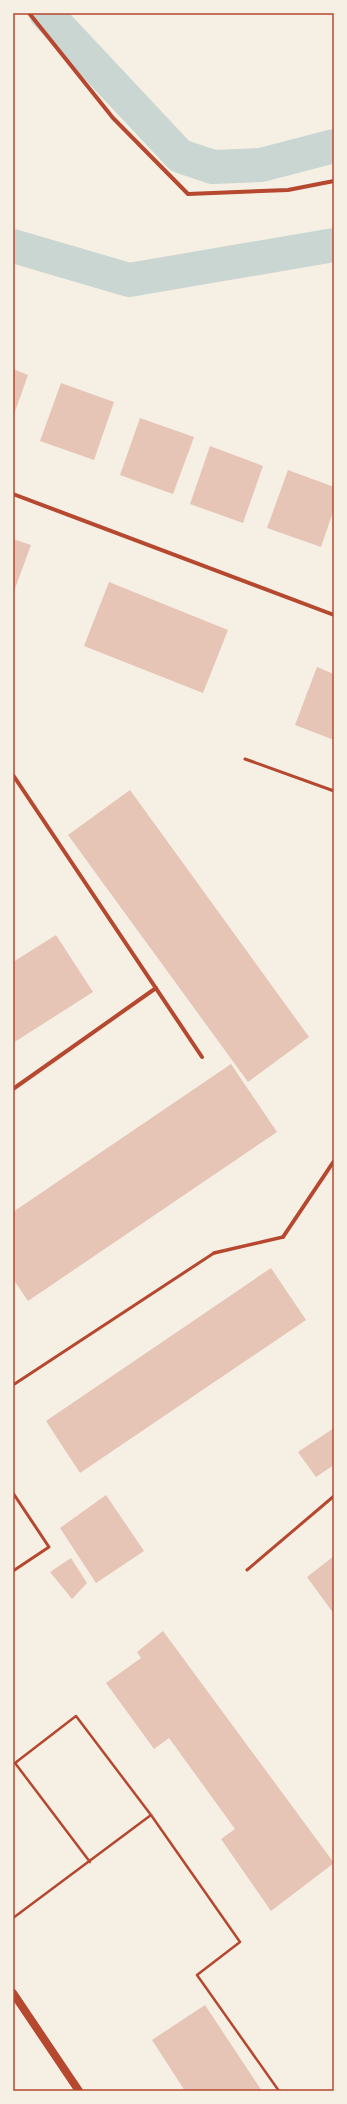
<svg xmlns="http://www.w3.org/2000/svg" width="347" height="2104" font-family="'Golos Text',sans-serif">
	<style>
		.lines { fill: none; stroke-linecap: round; stroke-linejoin: round }
		.canal { stroke: #c9d6d2; stroke-width: 34 }
		.building { fill: #e6c5b7 }
		.path { stroke: #b5482f; stroke-width: 2.5 }
		.service { stroke: #b5482f; stroke-width: 3 }
		.pedestrian { stroke: #b5482f; stroke-width: 3.5 }
		.minor { stroke: #b5482f; stroke-width: 4 }
		.secondary { stroke: #b5482f; stroke-width: 8 }
		.neatline { fill: none; stroke: #b5482f; stroke-width: 1.5 }
	</style>
	<rect width="100%" height="100%" fill="#f6efe4"/>
	<g class="lines">
		<g class="canal">
			<path d="M 46,13 L 180,156 L 213,167 L 261,165 L 334,146"/>
			<path d="M 13,246 L 129,280 L 334,245"/>
		</g>
	</g>
	<g class="building">
		<path d="M 13,369 L 28,375 L 13,417 Z"/>
		<path d="M 61,383 L 114,402 L 94,460 L 40,441 Z"/>
		<path d="M 140,418 L 194,437 L 173,494 L 120,475 Z"/>
		<path d="M 210,446 L 263,466 L 243,523 L 190,504 Z"/>
		<path d="M 288,470 L 334,487 L 334,509 L 321,547 L 267,528 Z"/>
		<path d="M 13,539 L 31,545 L 13,594 Z"/>
		<path d="M 109,582 L 228,630 L 203,693 L 84,646 Z"/>
		<path d="M 317,667 L 334,674 L 334,740 L 295,725 Z"/>
		<path d="M 130,790 L 309,1037 L 248,1082 L 68,835 Z"/>
		<path d="M 56,935 L 93,992 L 13,1043 L 13,962 Z"/>
		<path d="M 231,1064 L 277,1132 L 28,1301 L 13,1279 L 13,1212 Z"/>
		<path d="M 271,1268 L 306,1320 L 80,1473 L 46,1421 Z"/>
		<path d="M 334,1428 L 334,1465 L 316,1477 L 298,1452 Z"/>
		<path d="M 106,1495 L 144,1551 L 96,1583 L 60,1528 Z"/>
		<path d="M 334,1556 L 334,1614 L 307,1577 Z"/>
		<path d="M 71,1558 L 87,1583 L 72,1599 L 50,1572 Z"/>
		<path d="M 163,1631 L 334,1863 L 271,1911 L 221,1839 L 235,1829 L 169,1738 L 154,1749 L 106,1683 L 141,1658 L 137,1652 Z"/>
		<path d="M 205,2005 L 262,2091 L 185,2091 L 152,2040 Z"/>
	</g>
	<g class="lines">
		<g class="path">
			<path d="M 151,1815 L 240,1942 L 197,1975 L 279,2091"/>
			<path d="M 13,1918 L 151,1815 L 76,1716 L 15,1763 L 90,1862"/>
		</g>
		<g class="service">
			<path d="M 245,759 L 334,791"/>
			<path d="M 13,1385 L 214,1253"/>
			<path d="M 13,1493 L 49,1547 L 13,1571"/>
			<path d="M 247,1570 L 334,1496"/>
		</g>
		<path class="pedestrian" d="M 214,1253 L 283,1237"/>
		<g class="minor">
			<path d="M 29,13 L 113,118 L 188,194 L 288,190 L 334,181"/>
			<path d="M 13,494 L 334,615"/>
			<path d="M 13,775 L 202,1057"/>
			<path d="M 13,1089 L 156,988"/>
			<path d="M 283,1237 L 334,1161"/>
		</g>
		<path class="secondary" d="M 13,1993 L 79,2091"/>
	</g>
	<rect width="347" height="2104" fill="none" stroke="#f6efe4" stroke-width="28"/>
	<rect x="14" y="14" width="319" height="2076" class="neatline"/>
</svg>
